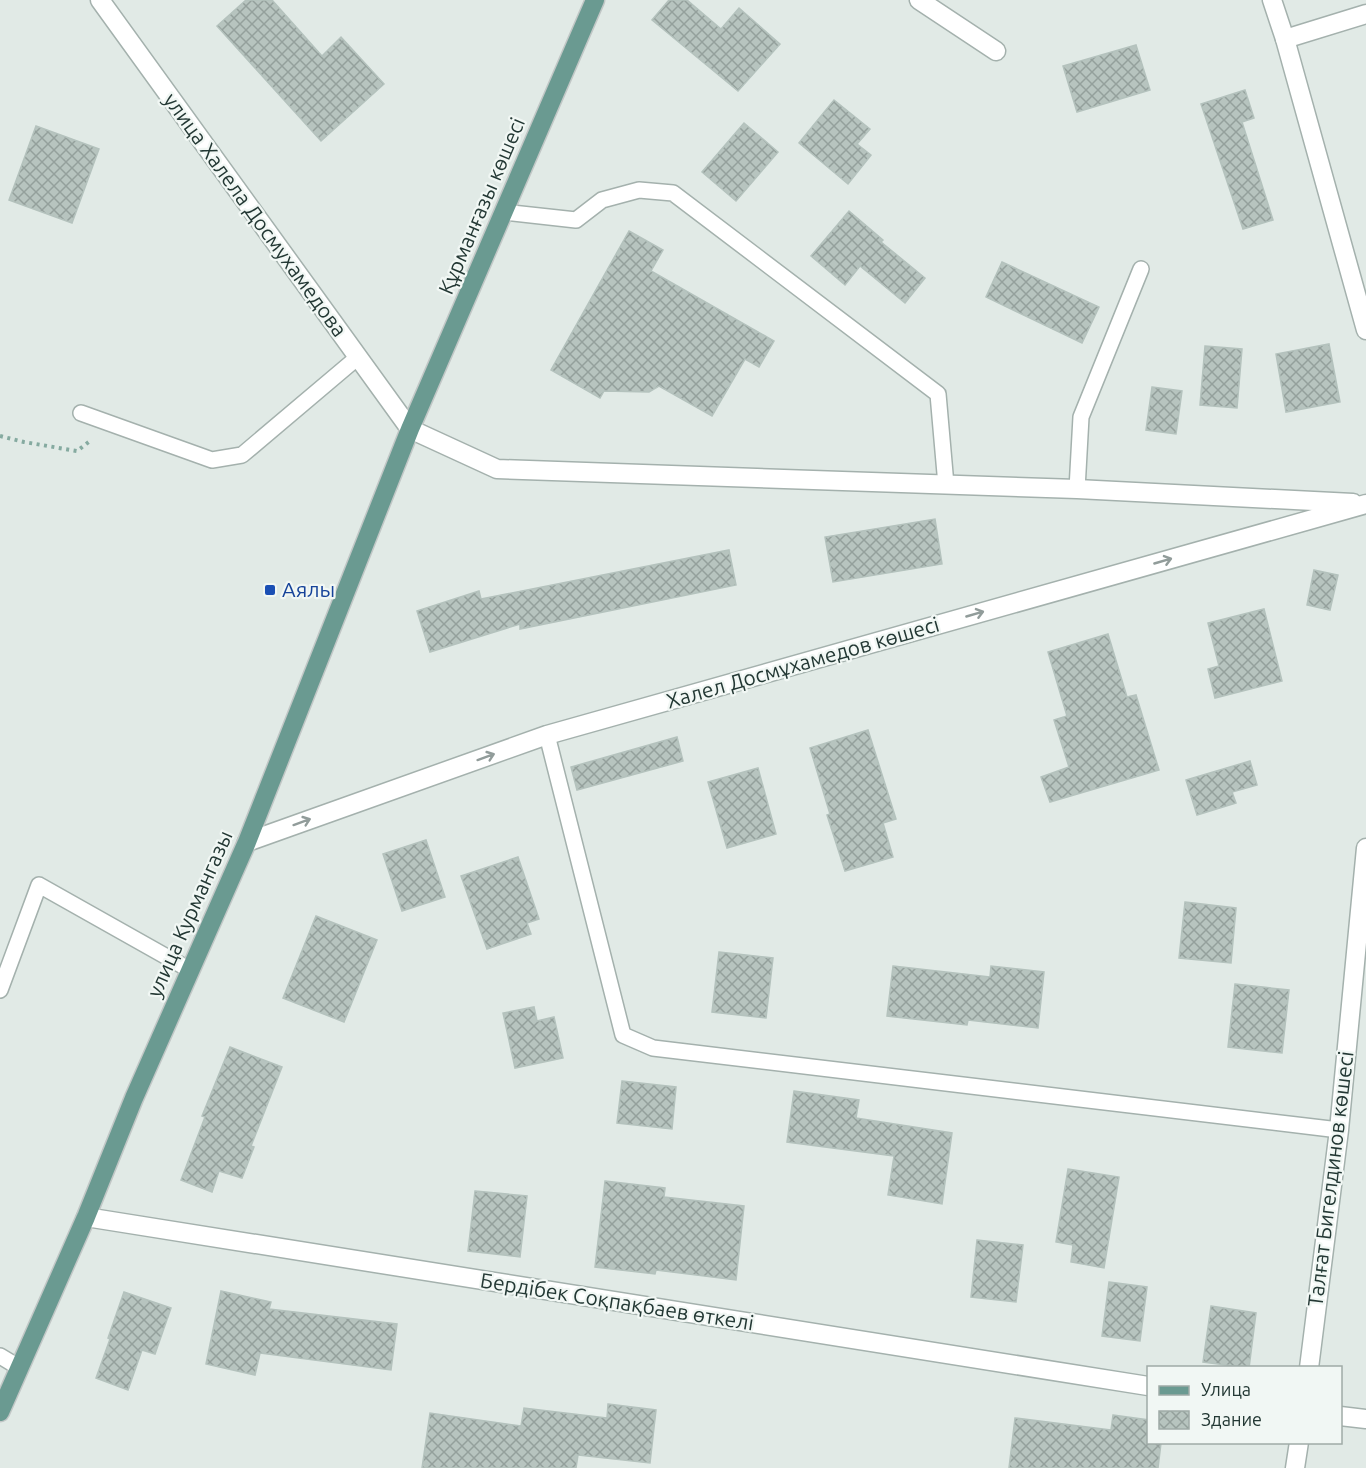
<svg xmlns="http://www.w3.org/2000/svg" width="1366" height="1468" font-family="Ubuntu,sans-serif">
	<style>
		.building { fill: url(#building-cross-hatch); stroke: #b4c2bd; stroke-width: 1.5 }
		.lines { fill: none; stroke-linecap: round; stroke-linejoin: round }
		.service-casing { stroke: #a4b1ad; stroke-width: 18 }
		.minor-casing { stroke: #a4b1ad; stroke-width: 21 }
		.tertiary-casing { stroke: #a4b1ad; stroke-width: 21 }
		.primary-casing { stroke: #c1c7c6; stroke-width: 21 }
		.path { stroke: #85aaa0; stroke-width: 4; stroke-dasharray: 3 4.5; stroke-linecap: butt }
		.service { stroke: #fff; stroke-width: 15 }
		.minor { stroke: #fff; stroke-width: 18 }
		.tertiary { stroke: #fff; stroke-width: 18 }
		.primary { stroke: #6a9a91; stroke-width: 18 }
		.oneway { stroke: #919c9a }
		.transit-dot { fill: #1a4fb4; stroke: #f1f7f4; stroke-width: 2 }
		.labels { text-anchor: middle; stroke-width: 4.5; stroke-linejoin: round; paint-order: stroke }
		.street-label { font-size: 21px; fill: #233834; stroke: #f1f7f4 }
		.transit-label { font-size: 21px; fill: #164399; stroke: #f1f7f4; text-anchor: start }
	</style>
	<defs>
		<pattern id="building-cross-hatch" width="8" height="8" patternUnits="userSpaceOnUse" patternTransform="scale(1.5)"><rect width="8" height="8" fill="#b7c4bf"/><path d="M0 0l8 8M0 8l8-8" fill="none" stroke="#94a09c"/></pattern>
	</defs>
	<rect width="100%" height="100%" fill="#e1eae6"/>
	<g class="building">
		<path d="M 246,0 L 272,0 L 322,56 L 341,37 L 384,84 L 321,141 L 217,26 Z"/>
		<path d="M 669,0 L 687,0 L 721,29 L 739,8 L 780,44 L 738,91 L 652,20 Z"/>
		<path d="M 1136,45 L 1150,90 L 1077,112 L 1063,66 Z"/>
		<path d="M 1245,90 L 1254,118 L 1242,122 L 1273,220 L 1243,229 L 1201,104 Z"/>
		<path d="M 834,100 L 870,129 L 857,144 L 871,155 L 848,184 L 799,143 Z"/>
		<path d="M 744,123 L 778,152 L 736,201 L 702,172 Z"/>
		<path d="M 36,126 L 99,149 L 72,223 L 9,200 Z"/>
		<path d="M 849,211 L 883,240 L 881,242 L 925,278 L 905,303 L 860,266 L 845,285 L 811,256 Z"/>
		<path d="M 629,231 L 663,250 L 651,271 L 774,341 L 759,367 L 745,359 L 712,416 L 659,386 L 649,392 L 604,391 L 600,398 L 551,370 Z"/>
		<path d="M 1002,262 L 1099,307 L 1082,343 L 986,297 Z"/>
		<path d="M 1329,344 L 1340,402 L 1286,412 L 1276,354 Z"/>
		<path d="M 1205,346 L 1242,349 L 1237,408 L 1200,405 Z"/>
		<path d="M 1152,387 L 1182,391 L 1176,434 L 1146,430 Z"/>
		<path d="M 935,519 L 942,564 L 833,582 L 825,537 Z"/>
		<path d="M 729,550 L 736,585 L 520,629 L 520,624 L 430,652 L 417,611 L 479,591 L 481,599 Z"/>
		<path d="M 1314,570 L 1338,575 L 1330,610 L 1307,605 Z"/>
		<path d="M 1264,609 L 1282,681 L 1215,698 L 1208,669 L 1219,666 L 1208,623 Z"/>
		<path d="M 1108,634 L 1127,697 L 1136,695 L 1159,770 L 1050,802 L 1041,777 L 1069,767 L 1054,720 L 1067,716 L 1048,652 Z"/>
		<path d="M 868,730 L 896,819 L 883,823 L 893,857 L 845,871 L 827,815 L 830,814 L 810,748 Z"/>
		<path d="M 677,737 L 683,761 L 577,790 L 571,767 Z"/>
		<path d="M 1250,761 L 1257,785 L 1232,792 L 1236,803 L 1197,815 L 1186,780 Z"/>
		<path d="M 758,768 L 776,834 L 727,848 L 708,782 Z"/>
		<path d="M 426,840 L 445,897 L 402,911 L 383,854 Z"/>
		<path d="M 518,857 L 539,919 L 527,923 L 531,934 L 487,949 L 461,876 Z"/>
		<path d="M 1185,902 L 1236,908 L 1231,963 L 1179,958 Z"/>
		<path d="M 316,916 L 377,940 L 344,1022 L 283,998 Z"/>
		<path d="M 719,952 L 773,958 L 766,1018 L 712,1012 Z"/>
		<path d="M 893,966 L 990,977 L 991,966 L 1044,972 L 1038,1028 L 968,1020 L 967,1025 L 887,1016 Z"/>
		<path d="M 1235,984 L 1289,990 L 1282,1053 L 1228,1047 Z"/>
		<path d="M 534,1007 L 537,1021 L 554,1017 L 563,1058 L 515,1068 L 503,1013 Z"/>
		<path d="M 230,1047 L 282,1067 L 251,1146 L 254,1147 L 242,1178 L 219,1171 L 212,1192 L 181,1180 L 205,1117 L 202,1116 Z"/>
		<path d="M 622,1081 L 676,1087 L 672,1129 L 617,1123 Z"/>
		<path d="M 794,1091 L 859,1100 L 856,1118 L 952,1133 L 942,1204 L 888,1195 L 894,1156 L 787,1142 Z"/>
		<path d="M 1068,1169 L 1119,1177 L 1104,1268 L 1071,1262 L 1073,1245 L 1056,1242 Z"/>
		<path d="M 605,1181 L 665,1188 L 664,1197 L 744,1206 L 736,1280 L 656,1270 L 655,1274 L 595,1267 Z"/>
		<path d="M 475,1191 L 527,1196 L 520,1257 L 468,1251 Z"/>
		<path d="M 977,1240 L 1023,1245 L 1016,1302 L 971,1297 Z"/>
		<path d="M 1109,1282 L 1147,1287 L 1140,1341 L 1102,1336 Z"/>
		<path d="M 221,1291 L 271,1302 L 269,1309 L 397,1324 L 391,1370 L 260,1353 L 255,1375 L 206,1364 Z"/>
		<path d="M 124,1292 L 171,1308 L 155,1354 L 142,1350 L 128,1390 L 96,1378 L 110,1339 L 108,1338 Z"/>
		<path d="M 1211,1306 L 1256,1313 L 1249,1368 L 1203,1362 Z"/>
		<path d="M 608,1404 L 656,1410 L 650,1463 L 578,1455 L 576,1468 L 422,1468 L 430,1413 L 521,1426 L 524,1408 L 607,1418 Z"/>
		<path d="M 1113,1415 L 1149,1420 L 1149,1443 L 1161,1443 L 1158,1468 L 1009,1468 L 1015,1418 L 1111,1430 Z"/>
	</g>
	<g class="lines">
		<g class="service-casing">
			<g id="service">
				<path d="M 504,212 L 576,220 L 602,200 L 639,190 L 673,193 L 938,394 L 946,485"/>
				<path d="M 81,413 L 212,460 L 242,455 L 358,357"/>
				<path d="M 1077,489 L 1081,417 L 1141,269"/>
				<path d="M 547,735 L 623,1035 L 653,1048 L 1339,1130"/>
				<path d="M 0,990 L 39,885 L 190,970"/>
				<path d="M 0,1356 L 20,1368"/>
			</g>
		</g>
		<g class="minor-casing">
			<g id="minor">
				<path d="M 100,0 L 410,429"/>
				<path d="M 919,0 L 996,51"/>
				<path d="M 1272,0 L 1285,39 L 1366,330"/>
				<path d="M 1285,39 L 1366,14"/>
				<path d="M 86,1217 L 1148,1386"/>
				<path d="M 1309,1368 L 1339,1130 L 1366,848"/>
				<path d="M 1340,1416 L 1366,1419"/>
				<path d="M 1295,1468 L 1299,1442"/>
			</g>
		</g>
		<g class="tertiary-casing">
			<g id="tertiary">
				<path d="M 410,429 L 497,469 L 1077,489 L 1353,503"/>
				<path d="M 247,842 L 547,735 L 1366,504"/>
			</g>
		</g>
		<g class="primary-casing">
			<path id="primary" d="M 0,1412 L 86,1217 L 134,1098 L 247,842 L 410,429 L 595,0"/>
		</g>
		<path class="path" d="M 0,436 L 24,442 L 77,451 L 90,441"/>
		<use href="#service" class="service"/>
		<use href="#minor" class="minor"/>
		<use href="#tertiary" class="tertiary"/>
		<use href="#primary" class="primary"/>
	</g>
	<defs><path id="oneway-shaft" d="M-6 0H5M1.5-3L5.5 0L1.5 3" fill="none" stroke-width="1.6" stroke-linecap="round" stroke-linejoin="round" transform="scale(1.5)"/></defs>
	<g class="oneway">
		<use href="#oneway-shaft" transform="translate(1163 561) rotate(-16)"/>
		<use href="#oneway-shaft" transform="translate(975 614) rotate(-16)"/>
		<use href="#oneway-shaft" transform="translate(486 757) rotate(-20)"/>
		<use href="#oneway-shaft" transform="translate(302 822) rotate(-20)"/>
	</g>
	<rect class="transit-dot" x="264" y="584" width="12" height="12" rx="3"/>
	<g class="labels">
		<g class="street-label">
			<text transform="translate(482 206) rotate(-67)" y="7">Құрманғазы көшесі</text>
			<text transform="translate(255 215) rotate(54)" y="7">улица Халела Досмухамедова</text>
			<text transform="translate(803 663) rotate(-16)" y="7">Халел Досмұхамедов көшесі</text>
			<text transform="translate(190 914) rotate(-66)" y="7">улица Курмангазы</text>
			<text transform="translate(1331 1179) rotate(-83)" y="7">Талғат Бигелдинов көшесі</text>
			<text transform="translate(617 1302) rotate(9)" y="7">Бердібек Соқпақбаев өткелі</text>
		</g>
		<g class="transit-label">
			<text x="282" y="597">Аялы</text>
		</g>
	</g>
	<rect x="1147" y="1366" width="195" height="78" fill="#f1f7f4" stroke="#9faba7" stroke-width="1.5"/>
	<rect x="1159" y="1386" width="30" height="9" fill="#6a9a91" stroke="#9faba7" stroke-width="1.5"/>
	<text x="1201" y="1396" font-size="18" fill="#233834">Улица</text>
	<rect x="1159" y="1411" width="30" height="18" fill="url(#building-cross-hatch)" stroke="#9faba7" stroke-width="1.5"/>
	<text x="1201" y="1426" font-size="18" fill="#233834">Здание</text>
</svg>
